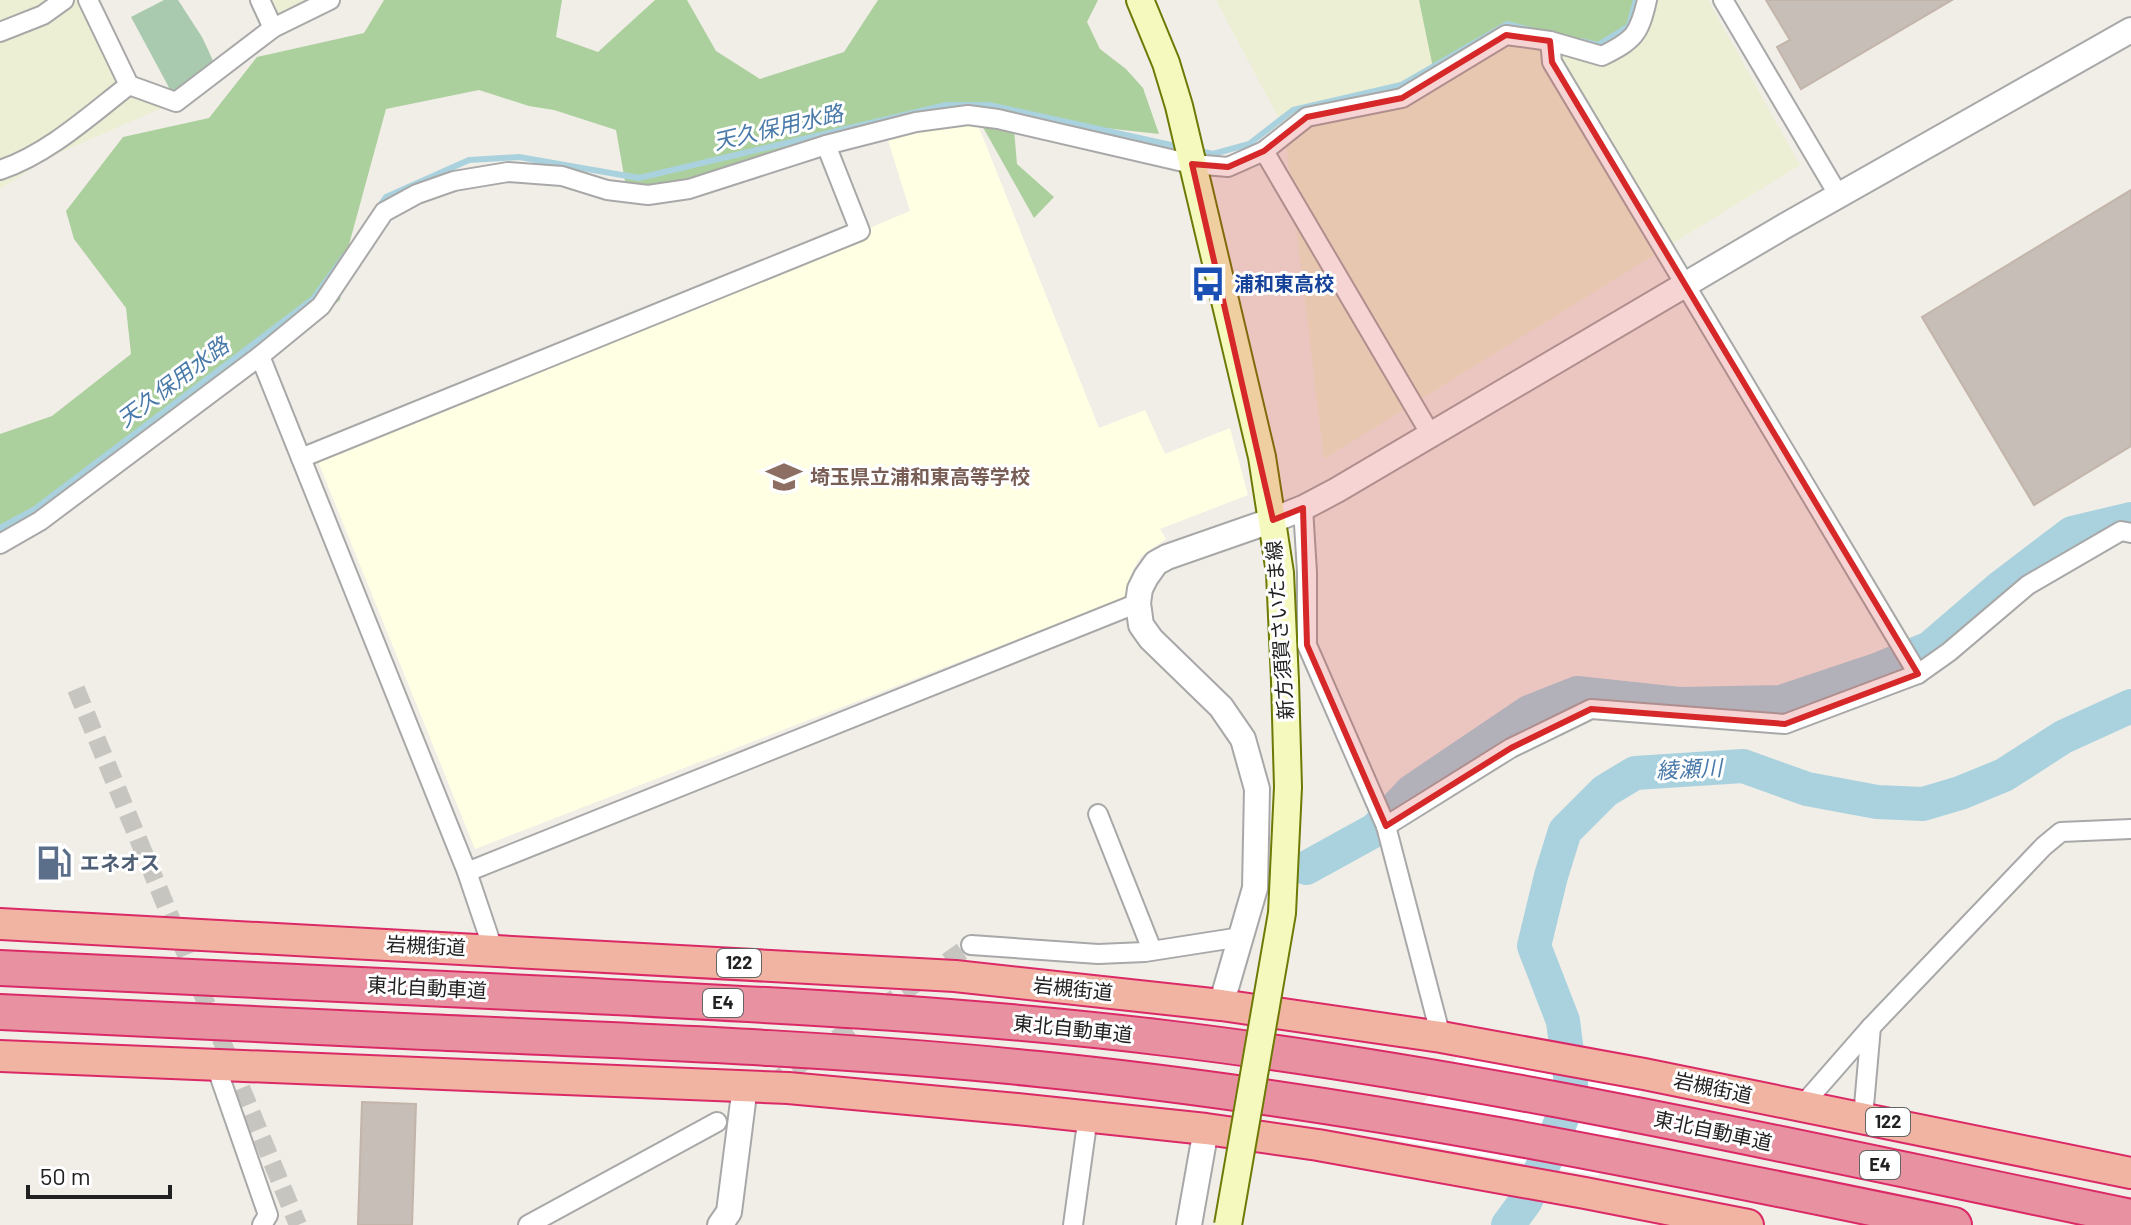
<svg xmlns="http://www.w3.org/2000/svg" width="2131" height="1225" font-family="Barlow,'Noto Sans JP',sans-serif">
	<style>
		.education { fill: #ffffe3 }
		.farmland { fill: #edefd4 }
		.forest { fill: #acd09d }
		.cemetery { fill: #a9caae }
		.pier { fill: #fff }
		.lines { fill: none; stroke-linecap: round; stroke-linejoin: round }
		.stream { stroke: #a9d2de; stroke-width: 6 }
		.river { stroke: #a9d2de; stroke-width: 34 }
		.building { fill: #c6beb7; stroke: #c3b5aa; stroke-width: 2 }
		.minor-tunnel { stroke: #c7c5c0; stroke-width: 18; stroke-dasharray: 18 9; stroke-linecap: butt }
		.minor-casing { stroke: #a8a8a8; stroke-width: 22 }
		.tertiary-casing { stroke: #a8a8a8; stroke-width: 28 }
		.secondary-casing { stroke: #6d7a06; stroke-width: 30 }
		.trunk-casing { stroke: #da2966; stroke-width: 34 }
		.motorway-casing { stroke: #da2966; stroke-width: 38 }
		.minor { stroke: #fff; stroke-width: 18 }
		.tertiary { stroke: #fff; stroke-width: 24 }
		.secondary { stroke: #f6f9bd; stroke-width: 26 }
		.trunk { stroke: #f1b3a2; stroke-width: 30 }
		.motorway { stroke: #e791a1; stroke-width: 34 }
		.secondary-bridge-casing { stroke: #6d7a06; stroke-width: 30; stroke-linecap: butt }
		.secondary-bridge { stroke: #f6f9bd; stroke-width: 26 }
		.marked { fill: #d62828; fill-opacity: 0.2; stroke: #d62828; stroke-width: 6; stroke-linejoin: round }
		.labels { text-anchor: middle; stroke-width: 6; stroke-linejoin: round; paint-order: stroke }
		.shield { fill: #fff; stroke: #646464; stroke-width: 2 }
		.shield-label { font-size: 18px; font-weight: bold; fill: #212121 }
		.transit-label { font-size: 20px; font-weight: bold; fill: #164399; stroke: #fff; text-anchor: start }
		.education-label { font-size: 20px; font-weight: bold; fill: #785e54; stroke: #fff; text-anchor: start }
		.street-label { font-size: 20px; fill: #212121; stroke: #fff }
		.service-label { font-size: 20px; font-weight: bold; fill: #4e5e75; stroke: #fff; text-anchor: start }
		.water-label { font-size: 22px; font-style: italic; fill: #4a7aa9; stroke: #fff }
	</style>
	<rect width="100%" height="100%" fill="#f1eee8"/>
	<path class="education" d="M 976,120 L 1099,428 L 1145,410 L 1165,454 L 1230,428 L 1248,495 L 1160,529 L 1166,539 L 1141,556 L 1132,572 L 1124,598 L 475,849 L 317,459 L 910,211 L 887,137 Z"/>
	<g class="farmland">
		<path d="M 0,0 L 79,0 L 120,76 L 162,108 L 52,156 L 0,189 Z"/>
		<path d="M 266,0 L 306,0 L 273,18 Z"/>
		<path d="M 1216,0 L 1708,0 L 1800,165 L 1324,459 L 1284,128 Z"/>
	</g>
	<g class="forest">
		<path d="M 384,0 L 562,0 L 556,37 L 598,52 L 655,0 L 687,0 L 716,51 L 760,79 L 844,52 L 878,0 L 1098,0 L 1087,22 L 1100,49 L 1126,69 L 1143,88 L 1159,134 L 1013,118 L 1017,164 L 1054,197 L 1034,218 L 980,122 L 967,109 L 743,164 L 652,205 L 626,187 L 616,130 L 554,110 L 529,106 L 479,90 L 386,109 L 350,241 L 340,300 L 273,356 L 0,550 L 0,434 L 52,416 L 131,354 L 126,308 L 74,239 L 66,211 L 123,137 L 209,118 L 257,57 L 364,33 Z"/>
		<path d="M 1419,0 L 1640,0 C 1639,23 1625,35 1607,47 L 1507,30 L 1434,73 Z"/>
	</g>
	<path class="cemetery" d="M 164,0 L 178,0 L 202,37 L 216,67 L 173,95 L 131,17 Z"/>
	<path class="pier" d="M 1458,1056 L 1535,1070 L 1641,1091 L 1598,1176 L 1396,1140 Z"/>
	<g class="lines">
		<g class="stream">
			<path d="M 1581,41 L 1598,45 L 1629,26 L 1636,0"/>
			<path d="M 1195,150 L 1213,154 L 1249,144 L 1293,110 L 1401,85 L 1507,24 L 1531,30"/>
			<path d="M 379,207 L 386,197 L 469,160 L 519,157 L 639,178 L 946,105 L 989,105 L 1180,147"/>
			<path d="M 0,528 L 35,509 L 313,299 L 345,255"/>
		</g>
		<g class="river">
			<path d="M 1306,868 L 1375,830 L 1412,791 L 1529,712 L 1577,693 L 1679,704 L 1781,702 L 1879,669 L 1930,648 L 2001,587 L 2072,533 L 2131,519"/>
			<path d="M 1508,1225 L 1525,1202 L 1548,1155 L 1572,1092 L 1563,1021 L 1534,946 L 1551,876 L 1565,831 L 1605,791 L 1635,773 L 1743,766 L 1807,789 L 1877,802 L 1923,804 L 1960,793 L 2004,775 L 2063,737 L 2131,706"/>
		</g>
	</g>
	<g class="building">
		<path d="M 1766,0 L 1952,0 L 1801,89 L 1777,47 L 1790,40 Z"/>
		<path d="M 2131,190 L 2131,446 L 2034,505 L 1922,317 Z"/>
		<path d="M 362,1102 L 416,1104 L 412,1225 L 358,1225 Z"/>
	</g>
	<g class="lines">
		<g class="minor-tunnel">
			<path d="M 76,689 L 298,1225"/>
			<path d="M 770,1085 L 971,945"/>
		</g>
		<g class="minor-casing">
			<g id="minor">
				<path d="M 88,0 L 129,85 L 176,102 L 273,28 L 330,0"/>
				<path d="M 260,0 L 273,28"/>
				<path d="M 1723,0 L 1839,196"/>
				<path d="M 0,32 L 43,15 L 64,0"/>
				<path d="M 1550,41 L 1552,62 L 1918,674"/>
				<path d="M 1264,151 L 1431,435"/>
				<path d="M 0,170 C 48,154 89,116 129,85"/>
				<path d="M 260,356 L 467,872 L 493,949"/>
				<path d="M 301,458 L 860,231 L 826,145"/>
				<path d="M 1303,508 L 1307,572 L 1307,645 L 1386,826 L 1441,1037"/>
				<path d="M 0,544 L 40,521 L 260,356 L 321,306 L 384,212 L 417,194 L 454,181 L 508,172 L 562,176 L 607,190 L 648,195 L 689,189 L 826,145 L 916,122 L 968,115 L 998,119 L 1192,164 L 1228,167 L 1264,151 L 1307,117 L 1402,98 L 1506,35 L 1550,41 L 1602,56 C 1634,40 1639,35 1647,0"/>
				<path d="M 1098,814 L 1152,950"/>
				<path d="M 1386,826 L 1511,748 L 1591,709 L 1785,724 L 1918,674 L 1949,652 L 2028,585 L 2121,531 L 2131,533"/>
				<path d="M 467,872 L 1138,603"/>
				<path d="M 971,945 L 1098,954 L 1145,952 L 1241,937"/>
				<path d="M 215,1063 L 268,1215 L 262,1225"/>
				<path d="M 1801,1107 L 1871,1027 L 2044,846 L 2061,832 L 2131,829"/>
				<path d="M 1863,1117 L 1871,1027"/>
				<path d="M 528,1225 L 717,1122"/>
				<path d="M 1073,1225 L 1088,1116"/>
			</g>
		</g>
		<g class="tertiary-casing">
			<g id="tertiary">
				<path d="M 1221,1005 L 1255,888 L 1257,789 L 1243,739 L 1221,707 L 1151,639 L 1141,625 L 1138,603 L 1140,589 L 1146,577 L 1156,563 L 1167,557 L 1273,520 L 1303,508 L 1337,490 L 1783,227 L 2131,30"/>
				<path d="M 720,1225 L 729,1212 L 745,1086"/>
				<path d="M 1189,1225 L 1206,1129"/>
			</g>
		</g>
		<g class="secondary-casing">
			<path id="secondary" d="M 1140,0 L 1166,63 L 1179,106 L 1262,457 L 1280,573 L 1285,681"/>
		</g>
		<g class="trunk-casing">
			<g id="trunk">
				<path d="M 0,924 L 955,976 L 1221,1005 L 1441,1037 L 1644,1074 L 2131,1173"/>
				<path d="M 0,1056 L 788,1088 L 1017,1109 L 1206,1129 L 1318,1145 L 1585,1193 L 1748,1225"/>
			</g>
		</g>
		<g class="motorway-casing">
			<g id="motorway">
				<path d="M 0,968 C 191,977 381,986 572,995 C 770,1005 968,1014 1165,1038 C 1490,1077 1810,1151 2131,1217"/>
				<path d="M 0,1012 C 142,1018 283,1026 425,1032 C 630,1041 834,1048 1038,1069 C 1347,1100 1650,1162 1954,1225"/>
			</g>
		</g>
		<use href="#minor" class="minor"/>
		<use href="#tertiary" class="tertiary"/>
		<use href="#secondary" class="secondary"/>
		<use href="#trunk" class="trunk"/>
		<use href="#motorway" class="motorway"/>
		<g class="secondary-bridge-casing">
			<path id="secondary-bridge" d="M 1228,1225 L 1282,913 L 1288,787 L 1285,681"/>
		</g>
		<use href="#secondary-bridge" class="secondary-bridge"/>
	</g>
	<path class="marked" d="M 1506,35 L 1550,41 L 1552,62 L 1918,674 L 1785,724 L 1591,709 L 1511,748 L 1386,826 L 1307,645 L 1303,508 L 1273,520 L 1192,164 L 1228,167 L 1264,151 L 1307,117 L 1402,98 Z"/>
	<defs>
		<g id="bus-bare" transform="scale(2.76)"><path d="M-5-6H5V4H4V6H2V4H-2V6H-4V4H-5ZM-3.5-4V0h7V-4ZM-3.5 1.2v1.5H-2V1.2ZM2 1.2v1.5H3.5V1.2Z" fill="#1a4fb4" stroke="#fff" stroke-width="2.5" paint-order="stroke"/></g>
		<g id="school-bare" transform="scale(2.76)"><path d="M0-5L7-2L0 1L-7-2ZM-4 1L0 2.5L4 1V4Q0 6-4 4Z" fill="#8d6e63" stroke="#fff" stroke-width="2.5" paint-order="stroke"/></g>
		<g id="fuel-bare" transform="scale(2.76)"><path d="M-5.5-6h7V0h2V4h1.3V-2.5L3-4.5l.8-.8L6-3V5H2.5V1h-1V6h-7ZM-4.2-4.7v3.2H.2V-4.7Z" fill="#5c6f8a" stroke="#fff" stroke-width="2.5" paint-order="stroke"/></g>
	</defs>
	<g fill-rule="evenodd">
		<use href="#bus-bare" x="1208" y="284"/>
		<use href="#school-bare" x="784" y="477"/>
		<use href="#fuel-bare" x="54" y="863"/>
	</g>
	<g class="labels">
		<g class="shield">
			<rect x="717" y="949" width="44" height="28" rx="6"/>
			<rect x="703" y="989" width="40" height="28" rx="6"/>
			<rect x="1866" y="1108" width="44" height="28" rx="6"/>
			<rect x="1860" y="1151" width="40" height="28" rx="6"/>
		</g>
		<g class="shield-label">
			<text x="739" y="969">122</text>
			<text x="723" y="1009">E4</text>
			<text x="1888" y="1128">122</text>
			<text x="1880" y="1171">E4</text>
		</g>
		<g class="transit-label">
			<text x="1234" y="291">浦和東高校</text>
		</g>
		<g class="education-label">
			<text x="810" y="484">埼玉県立浦和東高等学校</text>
		</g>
		<g class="street-label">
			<text transform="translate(1280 630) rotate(-94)" y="7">新方須賀さいたま線</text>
			<text transform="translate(426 946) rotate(3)" y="7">岩槻街道</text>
			<text transform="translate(427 988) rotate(3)" y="7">東北自動車道</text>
			<text transform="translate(1073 989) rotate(6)" y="7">岩槻街道</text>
			<text transform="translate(1073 1029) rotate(6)" y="7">東北自動車道</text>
			<text transform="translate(1713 1088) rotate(12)" y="7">岩槻街道</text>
			<text transform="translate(1713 1131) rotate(12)" y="7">東北自動車道</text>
		</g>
		<g class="service-label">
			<text x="80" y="870">エネオス</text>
		</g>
		<g class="water-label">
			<text transform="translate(778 127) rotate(-13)" y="8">天久保用水路</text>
			<text transform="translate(173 382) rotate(-37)" y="8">天久保用水路</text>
			<text transform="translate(1689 769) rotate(-3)" y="8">綾瀬川</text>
		</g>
	</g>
	<path d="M28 1185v12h142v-12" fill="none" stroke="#212121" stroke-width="4"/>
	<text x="40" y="1185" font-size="24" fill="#212121" stroke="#ffffff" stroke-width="6" paint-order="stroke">50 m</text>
</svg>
